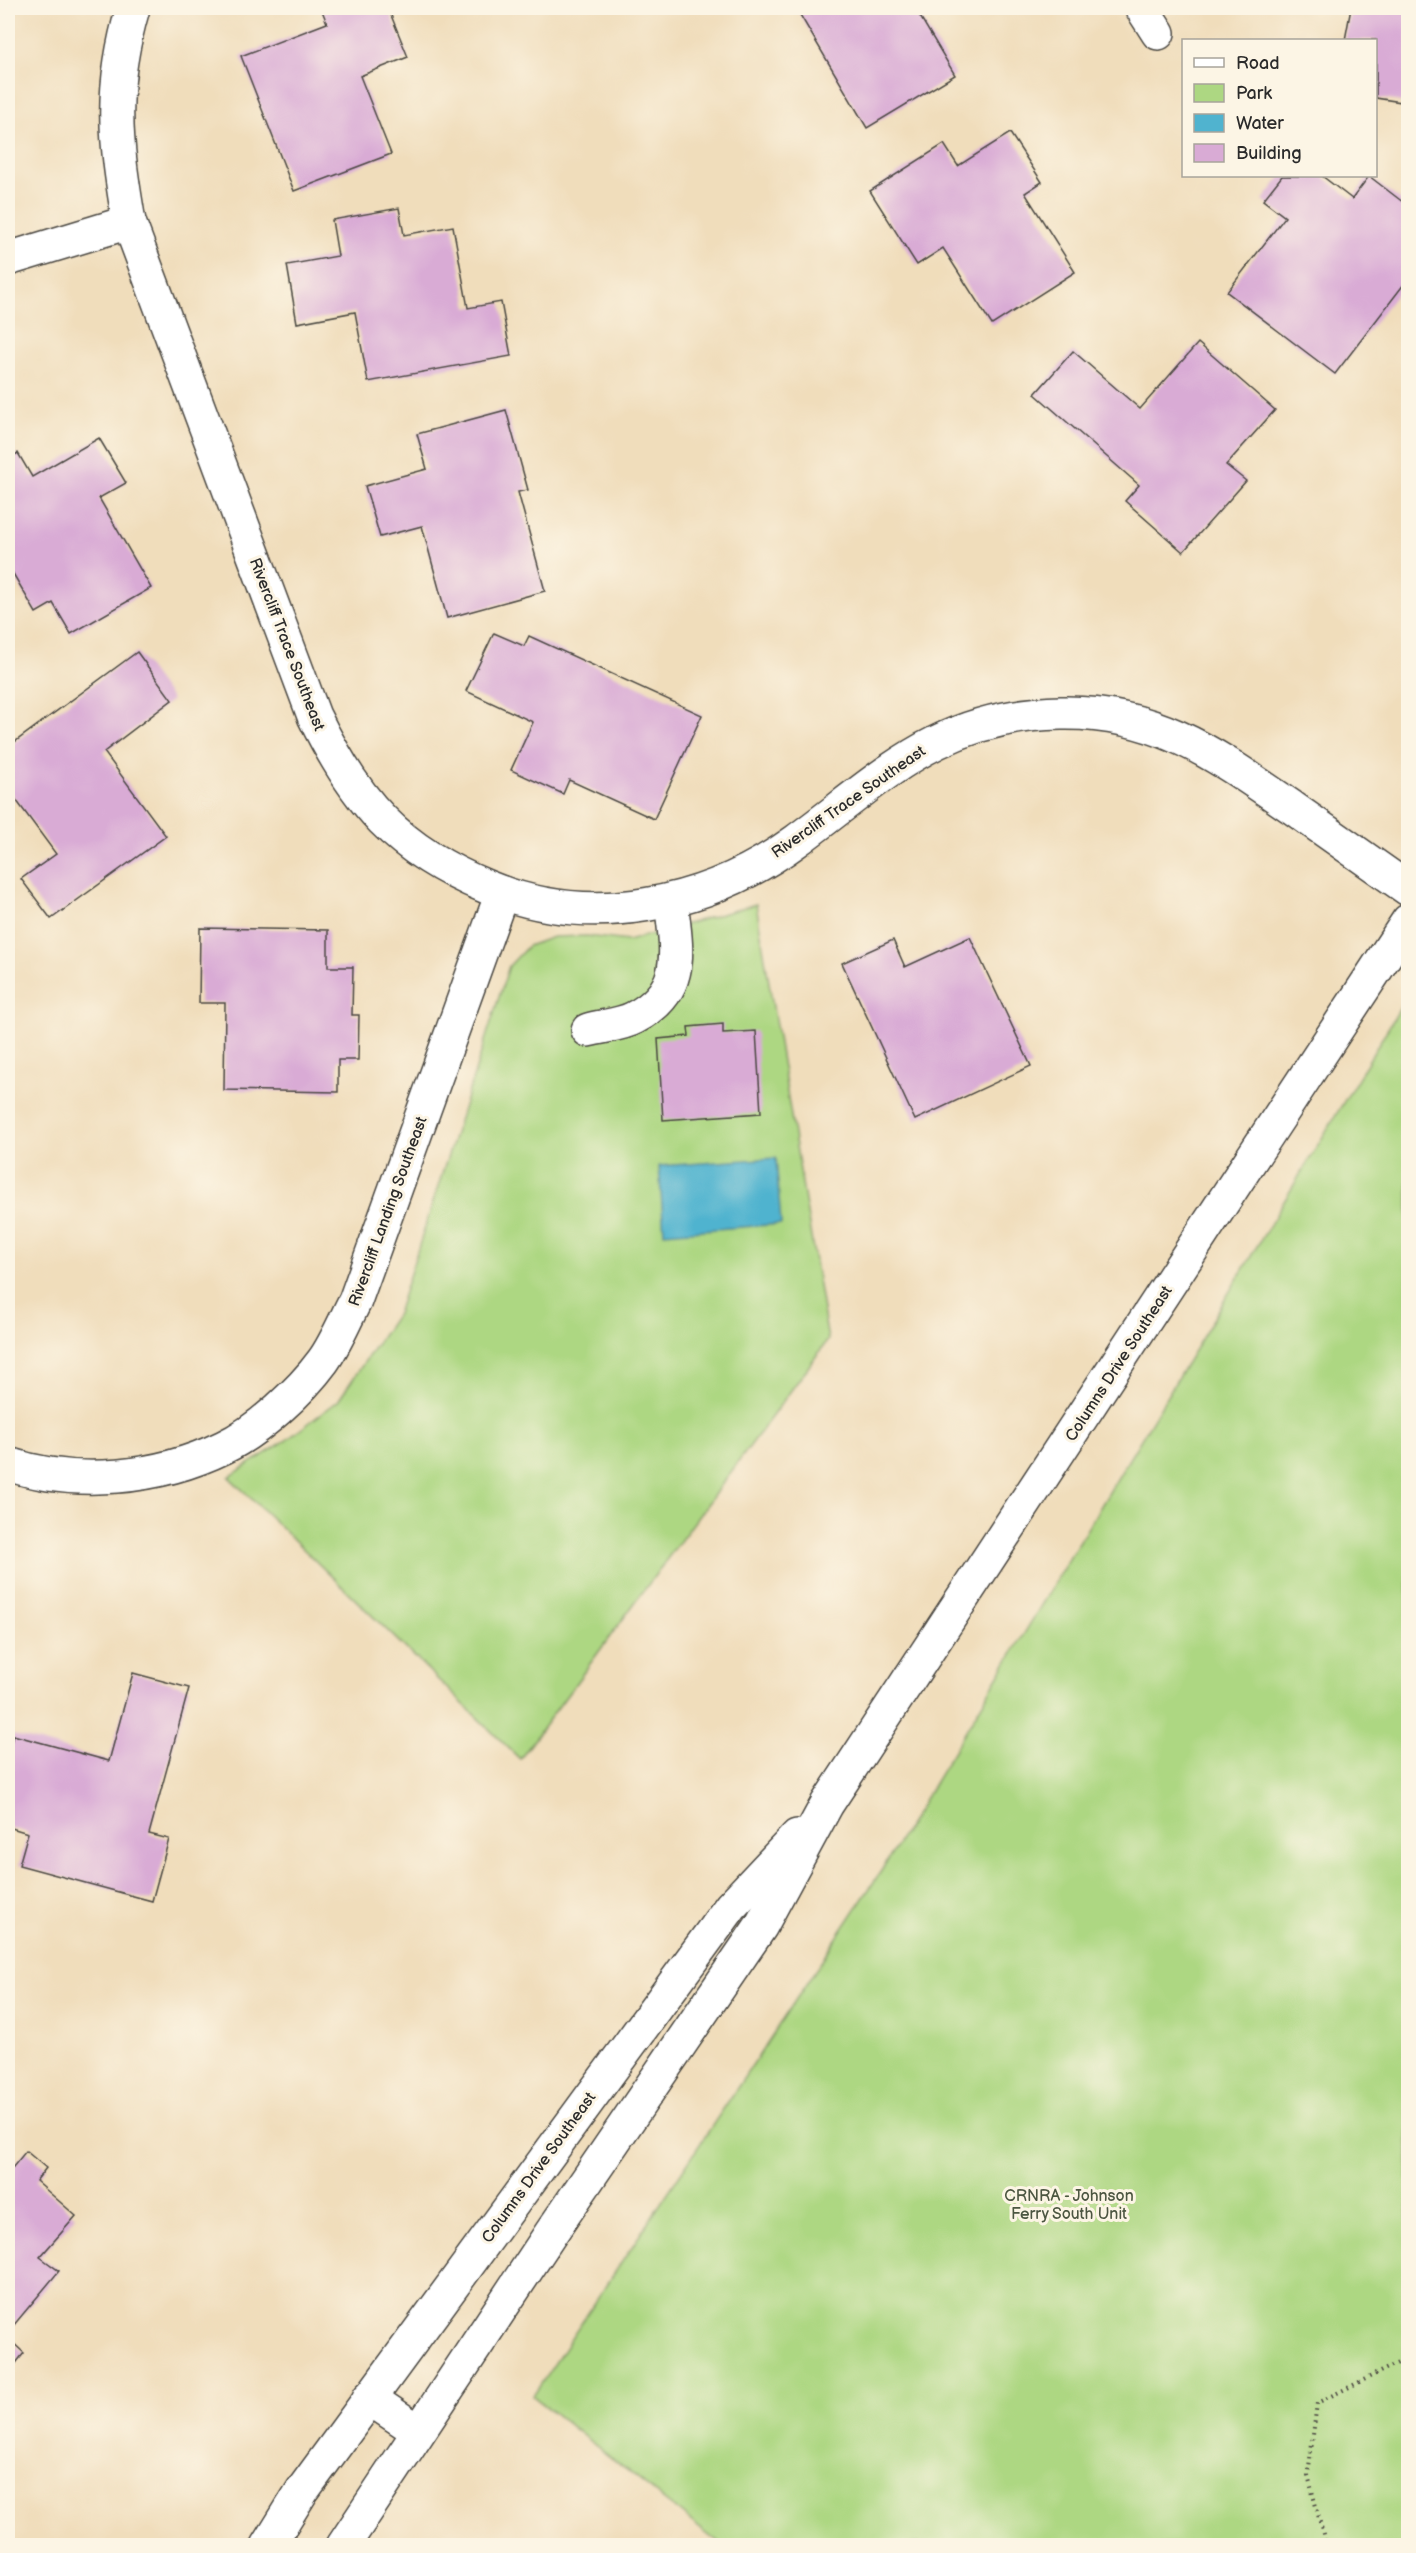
<svg xmlns="http://www.w3.org/2000/svg" width="1416" height="2553" font-family="'Balsamiq Sans',sans-serif">
	<style>
		.green { fill: #add782; stroke: #6c8156; stroke-width: 1.5 }
		.water { fill: #50b3cf; stroke: #3e6f7d; stroke-width: 1.5 }
		.building { fill: #d9abd5 }
		.lines { fill: none; stroke-linecap: round; stroke-linejoin: round }
		.minor-casing { stroke: #494641; stroke-width: 36 }
		.path { stroke: #494641; stroke-width: 4; stroke-dasharray: 1.5 4.5; stroke-linecap: butt }
		.minor { stroke: #fff; stroke-width: 33 }
		.labels { text-anchor: middle; stroke-width: 6; stroke-linejoin: round; paint-order: stroke }
		.street-label { font-size: 16px; fill: #2b2b2b; stroke: #fcf5e5 }
		.park-label { font-size: 16px; fill: #4c5641; stroke: #fcf5e5 }
	</style>
	<rect width="100%" height="100%" fill="#fcf5e5"/>
	<filter id="ink" filterUnits="userSpaceOnUse"><feTurbulence type="fractalNoise" baseFrequency=".0167" numOctaves="2"/><feDisplacementMap in="SourceGraphic" scale="12" xChannelSelector="R" yChannelSelector="G"/><feConvolveMatrix kernelMatrix="1 2 1 2 8 2 1 2 1" color-interpolation-filters="sRGB"/></filter>
	<filter id="wash" filterUnits="userSpaceOnUse"><feTurbulence type="fractalNoise" baseFrequency=".008" numOctaves="4" result="noise"/><feDisplacementMap in="SourceGraphic" scale="24" xChannelSelector="R" yChannelSelector="G"/><feGaussianBlur stdDeviation="1.35" result="paint"/><feColorMatrix in="noise" values="0 0 0 0 0 0 0 0 0 0 0 0 0 0 0 0 0 1.4 0 .05"/><feComposite in="paint" operator="in"/></filter>
	<g filter="url(#wash)">
		<rect width="100%" height="100%" fill="#f0ddbb"/>
		<g class="green">
			<path d="M 756,904 L 828,1340 L 520,1759 L 229,1477 L 285,1441 L 338,1401 L 397,1314 L 509,966 L 528,946 L 553,937 L 587,936 L 628,941 Z"/>
			<path d="M 1408,995 L 1408,2545 L 721,2545 L 533,2396 L 885,1865 Z"/>
		</g>
		<path class="water" d="M 776,1158 L 781,1224 L 664,1233 L 659,1166 Z"/>
		<g id="blocks">
			<g class="building">
				<path d="M 321,8 L 388,8 L 408,57 L 360,76 L 391,154 L 294,191 L 241,56 L 327,23 Z"/>
				<path d="M 796,8 L 915,8 L 955,75 L 867,128 Z"/>
				<path d="M 1351,8 L 1408,8 L 1408,103 L 1376,98 L 1376,40 L 1345,40 Z"/>
				<path d="M 1010,133 L 1042,182 L 1025,193 L 1075,272 L 992,325 L 943,248 L 917,265 L 870,191 L 944,144 L 958,166 Z"/>
				<path d="M 1282,176 L 1322,176 L 1352,199 L 1369,176 L 1408,206 L 1408,279 L 1335,374 L 1227,292 L 1285,217 L 1263,200 Z"/>
				<path d="M 399,208 L 404,235 L 453,226 L 468,308 L 501,302 L 511,356 L 368,382 L 355,312 L 297,323 L 287,265 L 338,256 L 332,220 Z"/>
				<path d="M 1198,343 L 1275,410 L 1226,465 L 1246,481 L 1183,552 L 1125,501 L 1139,485 L 1035,394 L 1073,351 L 1140,409 Z"/>
				<path d="M 506,410 L 528,490 L 518,492 L 545,591 L 447,618 L 422,526 L 380,537 L 365,486 L 427,469 L 417,434 Z"/>
				<path d="M 99,438 L 126,483 L 99,498 L 151,588 L 71,634 L 53,603 L 36,613 L 8,565 L 8,459 L 18,453 L 32,477 Z"/>
				<path d="M 494,633 L 524,646 L 529,636 L 702,715 L 654,819 L 569,780 L 563,794 L 511,770 L 533,722 L 466,691 Z"/>
				<path d="M 137,652 L 172,700 L 104,752 L 166,836 L 51,919 L 21,879 L 56,854 L 8,789 L 8,747 Z"/>
				<path d="M 200,928 L 328,930 L 328,967 L 353,967 L 352,1015 L 359,1015 L 358,1060 L 338,1060 L 338,1092 L 224,1090 L 225,1003 L 199,1003 Z"/>
				<path d="M 970,937 L 1031,1066 L 915,1120 L 842,963 L 893,940 L 905,967 Z"/>
				<path d="M 723,1024 L 723,1033 L 756,1031 L 761,1113 L 663,1120 L 658,1039 L 689,1036 L 688,1027 Z"/>
				<path d="M 133,1673 L 189,1688 L 149,1834 L 169,1839 L 152,1901 L 19,1865 L 28,1833 L 8,1827 L 8,1754 L 13,1735 L 109,1761 Z"/>
				<path d="M 26,2151 L 46,2168 L 36,2181 L 76,2216 L 40,2257 L 59,2271 L 8,2332 L 8,2173 Z"/>
				<path d="M 8,2338 L 24,2353 L 8,2373 Z"/>
			</g>
		</g>
	</g>
	<g filter="url(#ink)">
		<use href="#blocks" fill-opacity="0" stroke="#494641" stroke-width="1.5"/>
		<g class="lines">
			<g class="minor-casing">
				<g id="minor">
					<path d="M 133,8 C 109,90 115,139 129,222 L 314,716 C 356,802 397,850 487,887 C 590,930 707,906 796,841 C 886,775 940,715 1061,713 C 1158,711 1217,756 1293,808 C 1331,835 1370,862 1408,889"/>
					<path d="M 1142,8 L 1158,33"/>
					<path d="M 8,259 L 129,222"/>
					<path d="M 588,1030 C 602,1026 621,1025 634,1018 C 686,991 677,952 671,901"/>
					<path d="M 8,1464 C 76,1487 159,1479 224,1447 C 258,1431 301,1391 323,1361 C 336,1343 345,1320 355,1301 L 502,893"/>
					<path d="M 369,2398 L 418,2431"/>
					<path d="M 268,2546 L 302,2491 L 731,1906 L 797,1836"/>
					<path d="M 343,2546 L 551,2233 L 761,1926 L 827,1804 L 1408,921"/>
				</g>
			</g>
			<path class="path" d="M 1326,2546 L 1308,2475 L 1317,2403 L 1408,2358"/>
			<use href="#minor" class="minor"/>
		</g>
	</g>
	<g class="labels">
		<g class="street-label">
			<text transform="translate(288 644) rotate(69)" y="6">Rivercliff Trace Southeast</text>
			<text transform="translate(848 801) rotate(-35)" y="6">Rivercliff Trace Southeast</text>
			<text transform="translate(387 1211) rotate(-70)" y="6">Rivercliff Landing Southeast</text>
			<text transform="translate(1118 1363) rotate(-57)" y="6">Columns Drive Southeast</text>
			<text transform="translate(538 2167) rotate(-54)" y="6">Columns Drive Southeast</text>
		</g>
		<g class="park-label">
			<text x="1069" y="2201">CRNRA - Johnson<tspan x="1069" dy="18">Ferry South Unit</tspan></text>
		</g>
	</g>
	<rect width="1416" height="2553" fill="none" stroke="#fcf5e5" stroke-width="30"/>
	<rect x="1182" y="39" width="195" height="138" fill="#fcf5e5" stroke="#a8a49b" stroke-width="1.5"/>
	<rect x="1194" y="58" width="30" height="9" fill="#ffffff" stroke="#a8a49b" stroke-width="1.5"/>
	<text x="1236" y="69" font-size="18" fill="#2b2b2b">Road</text>
	<rect x="1194" y="84" width="30" height="18" fill="#add782" stroke="#a8a49b" stroke-width="1.5"/>
	<text x="1236" y="99" font-size="18" fill="#2b2b2b">Park</text>
	<rect x="1194" y="114" width="30" height="18" fill="#50b3cf" stroke="#a8a49b" stroke-width="1.5"/>
	<text x="1236" y="129" font-size="18" fill="#2b2b2b">Water</text>
	<rect x="1194" y="144" width="30" height="18" fill="#d9abd5" stroke="#a8a49b" stroke-width="1.5"/>
	<text x="1236" y="159" font-size="18" fill="#2b2b2b">Building</text>
</svg>
